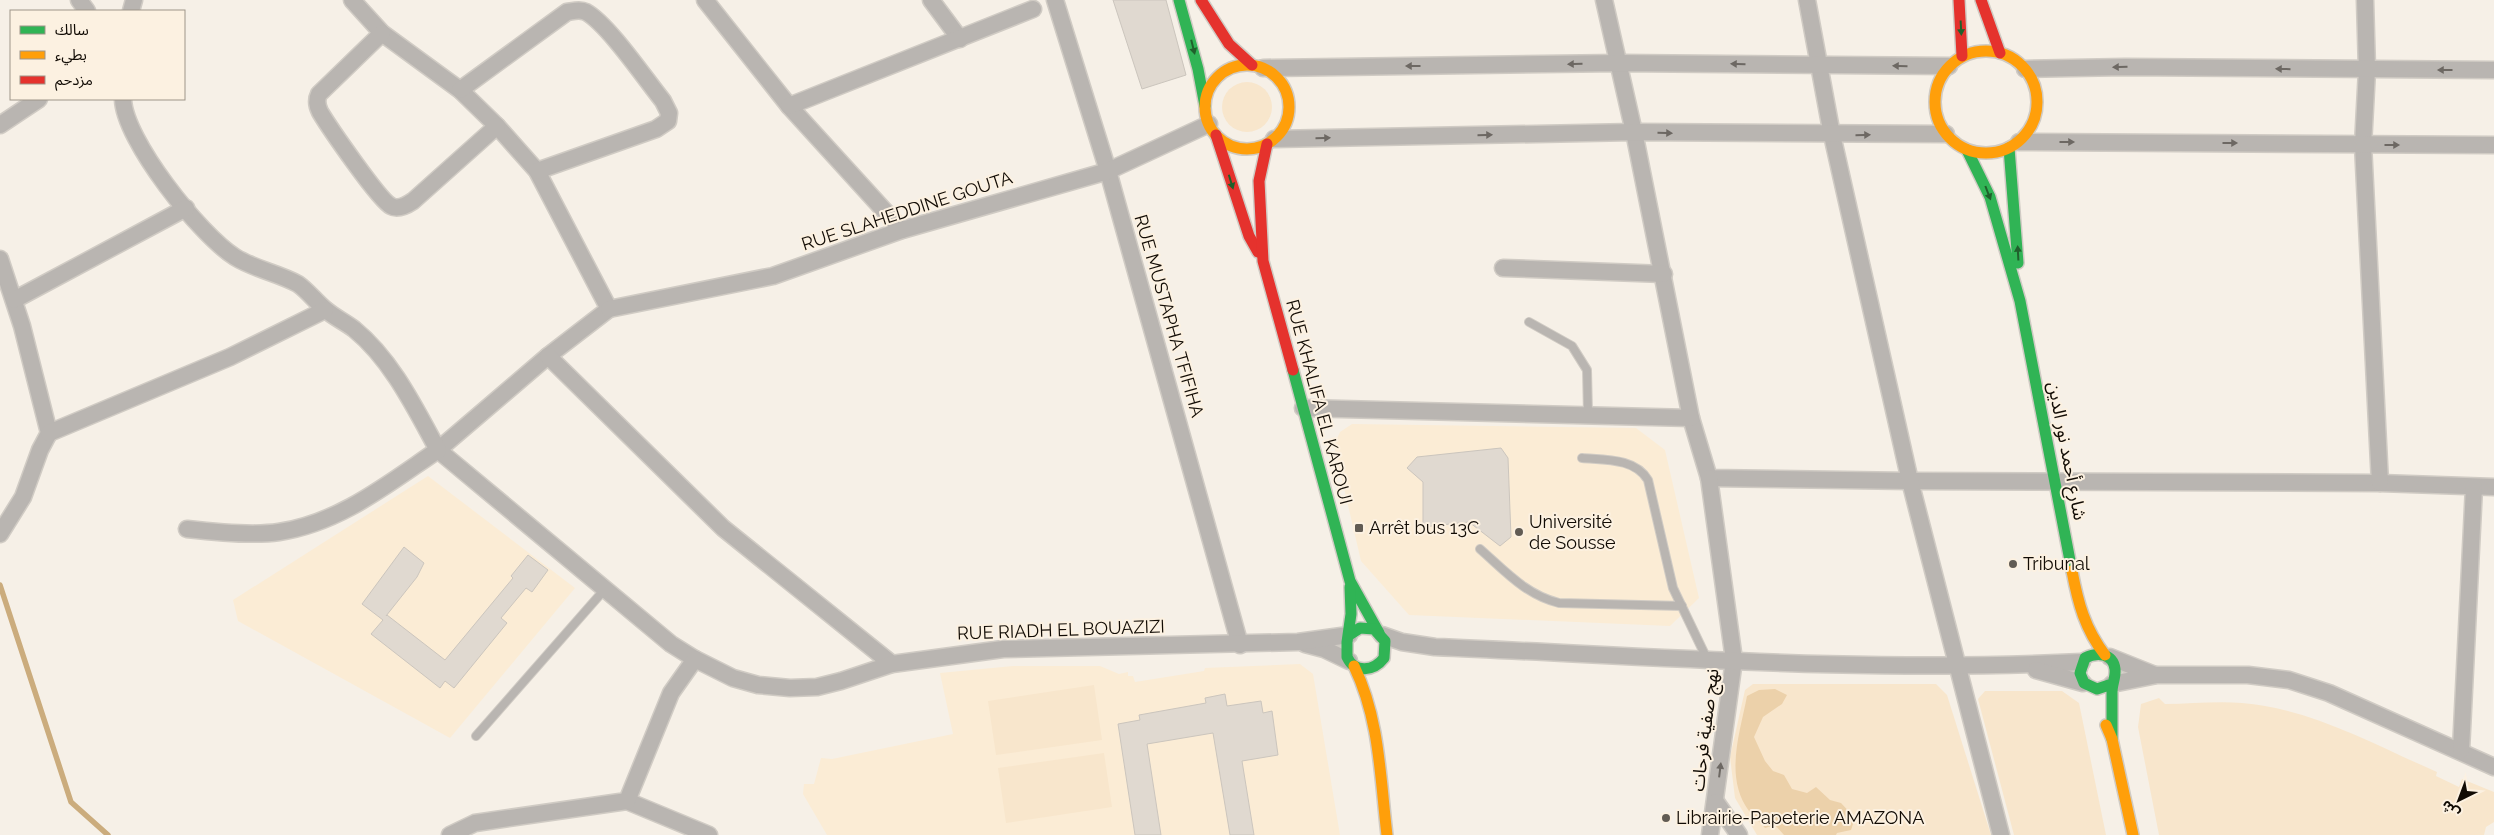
<svg xmlns="http://www.w3.org/2000/svg" width="2494" height="835" font-family="Raleway,'Noto Sans Arabic',sans-serif">
	<style>
		.built { fill: #fbecd5 }
		.green { fill: #f8e6cc }
		.forest { fill: #ecd1aa }
		.lines { fill: none; stroke-linecap: round; stroke-linejoin: round }
		.stream { stroke: #cbac7d; stroke-width: 5.5 }
		.building { fill: #e0d9d0; stroke: #cbc5bd }
		.lane-casing { stroke: #d0cbc4; stroke-width: 10 }
		.street-casing { stroke: #d0cbc4; stroke-width: 19 }
		.fast-casing { stroke: #d0cbc4; stroke-width: 14 }
		.slow-casing { stroke: #d0cbc4; stroke-width: 14 }
		.jam-casing { stroke: #d0cbc4; stroke-width: 14 }
		.lane { stroke: #b9b5b1; stroke-width: 8 }
		.street { stroke: #b9b5b1; stroke-width: 16 }
		.fast { stroke: #30b455; stroke-width: 11 }
		.slow { stroke: #ff9f0a; stroke-width: 11 }
		.jam { stroke: #e5322d; stroke-width: 11 }
		.oneway { fill: #20602c }
		.oneway2 { fill: #6d6863 }
		.poi-dot { fill: #615b53; stroke: #fcf1e1; stroke-width: 2 }
		.labels { text-anchor: middle; stroke-width: 4; stroke-linejoin: round; paint-order: stroke }
		.street-label { font-size: 18px; fill: #110b04; stroke: #fcf1e1 }
		.poi-label { font-size: 18px; fill: #110b04; stroke: #fcf1e1; text-anchor: start }
	</style>
	<rect width="100%" height="100%" fill="#f6f0e7"/>
	<g class="built">
		<path d="M 1352,424 L 1636,428 L 1665,450 L 1699,598 L 1670,626 L 1409,615 L 1361,561 L 1334,445 L 1340,432 Z"/>
		<path d="M 428,476 L 575,588 L 450,738 L 238,621 L 233,600 Z"/>
		<path d="M 1300,664 L 1313,674 L 1340,835 L 827,835 L 803,794 L 804,784 L 814,784 L 821,758 L 832,759 L 953,734 L 940,673 L 1013,666 L 1100,666 L 1119,674 L 1128,672 L 1128,676 L 1133,676 L 1135,682 L 1204,671 L 1205,668 Z"/>
	</g>
	<g class="green">
		<circle cx="1247" cy="107" r="25"/>
		<path d="M 1753,684 L 1936,684 L 1947,695 L 1991,835 L 1757,835 L 1735,798 L 1730,757 L 1745,690 Z"/>
		<path d="M 1094,685 L 1102,740 L 996,755 L 988,701 Z"/>
		<path d="M 1985,691 L 2062,691 L 2079,703 L 2106,835 L 2014,835 L 1978,699 Z"/>
		<path d="M 2159,698 L 2165,704 C 2190,704 2216,701 2242,703 C 2310,708 2375,745 2437,772 L 2436,776 L 2459,787 L 2462,779 L 2494,792 L 2494,822 L 2486,827 L 2484,835 L 2159,835 L 2138,727 L 2141,704 Z"/>
		<path d="M 1104,753 L 1112,807 L 1006,823 L 998,768 Z"/>
	</g>
	<path class="forest" d="M 1775,689 L 1787,695 L 1782,704 L 1763,717 L 1754,737 L 1765,761 L 1773,771 L 1784,775 L 1792,789 L 1807,793 L 1816,787 L 1830,800 L 1841,803 L 1855,818 L 1851,830 L 1837,833 L 1836,835 L 1784,835 L 1775,825 L 1765,828 C 1760,822 1753,817 1749,811 C 1724,777 1740,733 1747,696 L 1759,690 Z"/>
	<g class="lines">
		<path class="stream" d="M 0,585 L 71,802 L 108,835"/>
	</g>
	<g class="building">
		<path d="M 1113,0 L 1166,0 L 1186,75 L 1142,89 Z"/>
		<path d="M 1501,448 L 1508,458 L 1511,537 L 1500,546 L 1469,522 L 1423,527 L 1423,482 L 1407,468 L 1417,457 Z"/>
		<path d="M 404,547 L 424,563 L 417,577 L 386,616 L 387,615 L 445,660 L 513,578 L 511,576 L 528,555 L 548,570 L 532,592 L 526,588 L 501,618 L 507,623 L 454,688 L 445,681 L 440,688 L 371,634 L 383,620 L 362,604 Z"/>
		<path d="M 1225,694 L 1227,706 L 1261,701 L 1263,713 L 1272,711 L 1278,755 L 1242,761 L 1254,835 L 1230,835 L 1213,733 L 1147,744 L 1161,835 L 1135,835 L 1118,724 L 1140,720 L 1139,715 L 1206,703 L 1205,698 Z"/>
	</g>
	<g class="lines">
		<g class="lane-casing">
			<g id="lane">
				<path d="M 1529,322 L 1572,346 L 1587,370 L 1588,414"/>
				<path d="M 1582,458 C 1605,460 1635,458 1648,480 L 1673,588 L 1707,659"/>
				<path d="M 1480,549 C 1505,571 1526,595 1559,603 L 1682,606"/>
				<path d="M 476,736 L 605,589"/>
			</g>
		</g>
		<g class="street-casing">
			<g id="street">
				<path d="M 79,0 L 87,11"/>
				<path d="M 352,0 L 382,33 L 460,90 L 497,126 L 537,171 L 609,309 L 548,356 L 438,450 L 671,644 L 695,659"/>
				<path d="M 705,0 L 789,106 L 902,230"/>
				<path d="M 931,0 L 960,39"/>
				<path d="M 1055,0 L 1108,171 L 1240,645"/>
				<path d="M 1604,0 L 1634,132 L 1691,418 L 1709,478 L 1910,481 L 2380,483 L 2494,487"/>
				<path d="M 1807,0 L 1832,135 L 1910,481 L 2001,835"/>
				<path d="M 2365,0 L 2367,70 L 2363,145 L 2380,483"/>
				<path d="M 131,11 L 134,0"/>
				<path d="M 382,33 L 319,94 C 316,100 317,106 320,112 C 329,127 379,200 391,206 C 398,210 407,205 413,201 L 497,126"/>
				<path d="M 1263,68 L 1619,63 L 1949,66"/>
				<path d="M 2025,69 L 2125,67 L 2494,70"/>
				<path d="M 460,90 L 567,12 C 574,11 580,9 586,12 C 608,24 646,80 663,101 L 669,113 L 668,121 L 656,129 L 537,171"/>
				<path d="M 123,99 C 124,140 200,235 235,257 C 254,269 278,273 298,284 C 308,291 316,302 326,310 C 334,317 345,322 354,329 C 392,360 415,408 438,450 C 389,483 340,523 279,532 C 253,536 213,532 187,529"/>
				<path d="M 789,106 L 1033,9"/>
				<path d="M 0,125 L 39,99"/>
				<path d="M 1274,139 L 1634,132 L 1946,134"/>
				<path d="M 2019,142 L 2494,145"/>
				<path d="M 0,259 L 22,326 L 49,433 L 40,450 L 23,497 L 0,534"/>
				<path d="M 1503,268 L 1664,274"/>
				<path d="M 14,300 L 186,208"/>
				<path d="M 609,309 L 773,276 L 902,230 L 1108,171 L 1209,124"/>
				<path d="M 548,356 L 723,528 L 892,664"/>
				<path d="M 1303,408 L 1691,418"/>
				<path d="M 49,433 L 230,357 L 325,310"/>
				<path d="M 1709,478 L 1734,660 L 1710,835"/>
				<path d="M 1382,635 L 1402,642 L 1435,647 C 1650,656 1866,673 2082,662"/>
				<path d="M 1305,644 L 1324,649 L 1349,661"/>
				<path d="M 2110,657 L 2155,675"/>
				<path d="M 2036,670 L 2083,683"/>
				<path d="M 2112,684 L 2157,675 L 2248,675 L 2289,680 L 2329,693 L 2494,767"/>
				<path d="M 2461,750 L 2474,487"/>
				<path d="M 627,801 L 709,835"/>
				<path d="M 1716,802 L 1739,835"/>
				<path d="M 450,835 L 475,823 L 627,801 L 671,693 L 695,659 L 733,678 L 758,685 L 790,688 L 817,687 L 841,681 L 892,664 L 1003,649 L 1298,642 L 1349,635"/>
			</g>
		</g>
		<g class="fast-casing">
			<g id="fast">
				<path d="M 1179,0 L 1198,69 L 1205,106"/>
				<path d="M 2009,148 L 2018,263"/>
				<path d="M 1967,150 L 1990,197 L 2020,301 L 2072,571"/>
				<path d="M 1293,370 L 1350,581 L 1379,633"/>
				<path d="M 1349,635 L 1360,628 L 1374,629 L 1385,641 L 1384,658 C 1374,671 1355,674 1347,657 L 1347,642 L 1351,614 L 1350,587"/>
				<path d="M 2112,684 L 2097,689 L 2084,683 L 2080,673 L 2085,658 C 2097,652 2113,653 2115,669 C 2116,677 2112,684 2112,692 C 2112,708 2112,723 2112,739"/>
			</g>
		</g>
		<g class="slow-casing">
			<g id="slow">
				<circle cx="1986" cy="102" r="51"/>
				<circle cx="1247" cy="107" r="42"/>
				<path d="M 2072,571 C 2078,603 2085,629 2105,655"/>
				<path d="M 1354,666 C 1380,720 1380,777 1387,835"/>
				<path d="M 2106,725 L 2112,739 L 2133,835"/>
			</g>
		</g>
		<g class="jam-casing">
			<g id="jam">
				<path d="M 1201,0 L 1229,44 L 1252,65"/>
				<path d="M 1959,0 L 1962,56"/>
				<path d="M 1981,0 L 2000,53"/>
				<path d="M 1216,135 L 1249,236 L 1258,252"/>
				<path d="M 1267,144 L 1259,181 L 1263,261 L 1293,370"/>
			</g>
		</g>
		<use href="#lane" class="lane"/>
		<use href="#street" class="street"/>
		<use href="#fast" class="fast"/>
		<use href="#slow" class="slow"/>
		<use href="#jam" class="jam"/>
	</g>
	<defs><path id="oneway-solid" d="M-6-.8H1V-3.2L6.5 0L1 3.2V.8H-6Z" transform="scale(1.25)"/></defs>
	<g class="oneway">
		<use href="#oneway-solid" transform="translate(1961 28) rotate(87)"/>
		<use href="#oneway-solid" transform="translate(1193 47) rotate(76)"/>
		<use href="#oneway-solid" transform="translate(1231 182) rotate(73)"/>
		<use href="#oneway-solid" transform="translate(1988 193) rotate(69)"/>
		<use href="#oneway-solid" transform="translate(2018 253) rotate(-93)"/>
	</g>
	<g class="oneway2">
		<use href="#oneway-solid" transform="translate(1575 64) rotate(179)"/>
		<use href="#oneway-solid" transform="translate(1738 64) rotate(-179)"/>
		<use href="#oneway-solid" transform="translate(1413 66) rotate(-180)"/>
		<use href="#oneway-solid" transform="translate(1900 66) rotate(-179)"/>
		<use href="#oneway-solid" transform="translate(2120 67) rotate(179)"/>
		<use href="#oneway-solid" transform="translate(2283 69) rotate(-179)"/>
		<use href="#oneway-solid" transform="translate(2445 70) rotate(180)"/>
		<use href="#oneway-solid" transform="translate(1665 133) rotate(1)"/>
		<use href="#oneway-solid" transform="translate(1485 135) rotate(-1)"/>
		<use href="#oneway-solid" transform="translate(1863 135) rotate(-1)"/>
		<use href="#oneway-solid" transform="translate(1323 138) rotate(-1)"/>
		<use href="#oneway-solid" transform="translate(2067 142)"/>
		<use href="#oneway-solid" transform="translate(2230 143)"/>
		<use href="#oneway-solid" transform="translate(2392 145)"/>
		<use href="#oneway-solid" transform="translate(1720 770) rotate(-83)"/>
	</g>
	<g class="poi-dot">
		<rect x="1354" y="523" width="10" height="10" rx="2.5"/>
		<circle cx="1519" cy="532" r="5"/>
		<circle cx="2013" cy="564" r="5"/>
		<circle cx="1666" cy="818" r="5"/>
	</g>
	<g class="labels">
		<g class="street-label">
			<text transform="translate(907 211) rotate(-18)" y="6">RUE SLAHEDDINE GOUTA</text>
			<text transform="translate(1169 316) rotate(74)" y="6">RUE MUSTAPHA TFIFIHA</text>
			<text transform="translate(1319 402) rotate(75)" y="6">RUE KHALIFA EL KAROUI</text>
			<text transform="translate(2067 451) rotate(79)" y="6">شارع أحمد نور الدين</text>
			<text transform="translate(1061 630) rotate(-2)" y="6">RUE RIADH EL BOUAZIZI</text>
			<text transform="translate(1705 730) rotate(-83)" y="6">نهج صفية فرحات</text>
		</g>
		<g class="poi-label">
			<text x="1529" y="528">Université<tspan x="1529" dy="21">de Sousse</tspan></text>
			<text x="1369" y="534">Arrêt bus 13C</text>
			<text x="2023" y="570">Tribunal</text>
			<text x="1676" y="824">Librairie-Papeterie AMAZONA</text>
		</g>
	</g>
	<rect x="10" y="10" width="175" height="90" fill="#fcf1e1" stroke="#9e9589"/>
	<rect x="20" y="26" width="25" height="8" fill="#30b455" stroke="#9e9589"/>
	<text x="55" y="35" font-size="15" fill="#110b04">سالك</text>
	<rect x="20" y="51" width="25" height="8" fill="#ff9f0a" stroke="#9e9589"/>
	<text x="55" y="60" font-size="15" fill="#110b04">بطيء</text>
	<rect x="20" y="76" width="25" height="8" fill="#e5322d" stroke="#9e9589"/>
	<text x="55" y="85" font-size="15" fill="#110b04">مزدحم</text>
	<g transform="translate(2459 800) rotate(222)" stroke="#fcf1e1" stroke-width="4" paint-order="stroke">
	<path d="M0-4L9 19L0 12L-9 19Z" fill="#110b04"/>
	<text y="-8" font-size="14" font-weight="bold" text-anchor="middle" fill="#110b04">ش</text>
	</g>
</svg>
